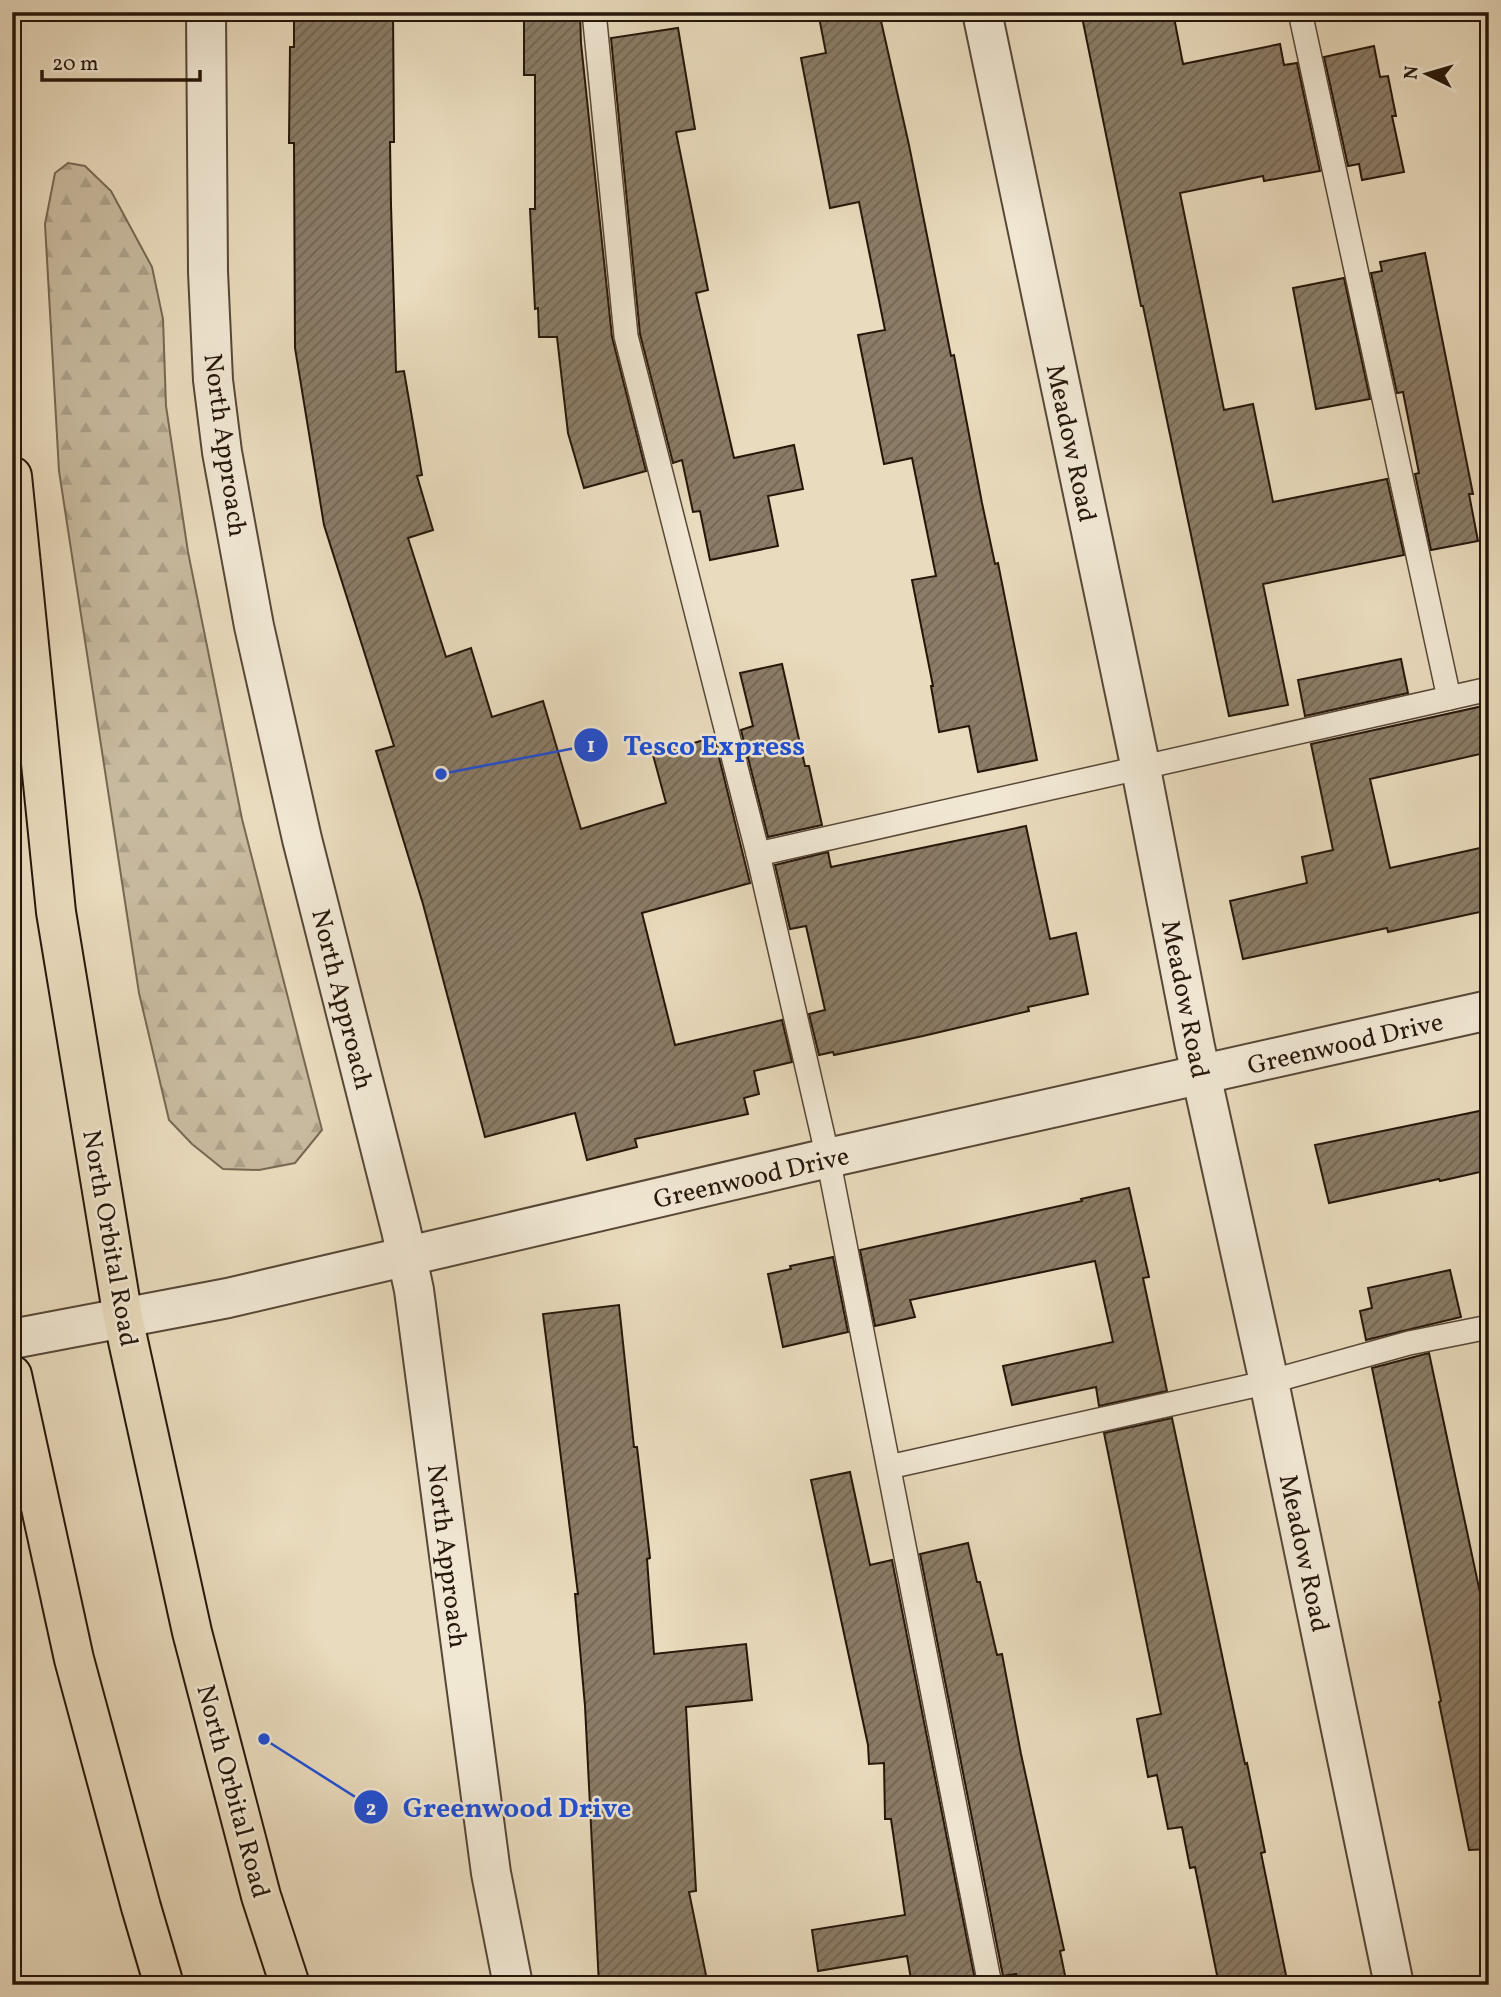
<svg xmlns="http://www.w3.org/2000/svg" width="1501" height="1997" font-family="Vollkorn,serif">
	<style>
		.forest { fill: url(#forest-firs); stroke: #776854; stroke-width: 2 }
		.building { fill: url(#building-hatch); stroke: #26160a; stroke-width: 2 }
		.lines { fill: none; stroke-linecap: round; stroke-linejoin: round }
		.lane-casing { stroke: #574737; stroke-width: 26 }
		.street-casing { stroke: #574737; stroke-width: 42 }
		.highway-casing { stroke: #26160a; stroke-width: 42 }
		.lane { stroke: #f1e8d4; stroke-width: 23 }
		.street { stroke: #f1e8d4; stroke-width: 38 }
		.highway { stroke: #e9dbbd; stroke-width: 38 }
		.labels { text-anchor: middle; stroke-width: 5; stroke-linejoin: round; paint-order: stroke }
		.street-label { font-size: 26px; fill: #26160a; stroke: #f1e8d4 }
		.leader { fill: none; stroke: #1d4ed8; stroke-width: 2.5 }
		.callout-dot { fill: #1d4ed8; stroke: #f1e8d4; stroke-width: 2.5 }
		.mark-label { font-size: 21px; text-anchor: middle; font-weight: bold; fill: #fff }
		.callout-label { font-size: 28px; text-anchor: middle; font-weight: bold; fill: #1d4ed8; stroke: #f1e8d4; stroke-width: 5; stroke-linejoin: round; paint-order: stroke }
	</style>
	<defs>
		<pattern id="forest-firs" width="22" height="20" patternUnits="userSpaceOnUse" patternTransform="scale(1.75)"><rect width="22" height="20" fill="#c8ba9f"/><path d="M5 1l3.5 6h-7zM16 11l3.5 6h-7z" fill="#ac9f88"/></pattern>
		<pattern id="building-hatch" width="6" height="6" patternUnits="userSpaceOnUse" patternTransform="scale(1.75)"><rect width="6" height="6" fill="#8b7c67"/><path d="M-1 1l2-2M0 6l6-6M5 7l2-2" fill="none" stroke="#716553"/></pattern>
	</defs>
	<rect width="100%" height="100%" fill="#e9dbbd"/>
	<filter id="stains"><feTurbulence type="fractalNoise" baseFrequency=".00286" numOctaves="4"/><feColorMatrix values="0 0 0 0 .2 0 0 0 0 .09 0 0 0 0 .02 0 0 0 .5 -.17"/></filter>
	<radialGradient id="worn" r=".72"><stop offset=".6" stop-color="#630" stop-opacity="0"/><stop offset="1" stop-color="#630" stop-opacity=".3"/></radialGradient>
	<path class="forest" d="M 68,163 L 85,166 L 111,191 L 152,267 L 163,319 L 166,406 L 188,552 L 242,819 L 322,1130 L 295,1163 L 259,1170 L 223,1169 L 192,1144 L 169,1120 L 139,993 L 59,471 L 45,224 L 55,173 Z"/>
	<g class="building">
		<path d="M 294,12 L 393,12 L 394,142 L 390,142 L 391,205 L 396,372 L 404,371 L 422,475 L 417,476 L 433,530 L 408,538 L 446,657 L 471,648 L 492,717 L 543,701 L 581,829 L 666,803 L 653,755 L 714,737 L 750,883 L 642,913 L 675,1045 L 782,1020 L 792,1062 L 754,1071 L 759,1094 L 744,1098 L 748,1114 L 635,1139 L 637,1147 L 587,1160 L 575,1113 L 485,1137 L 423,904 L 376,751 L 394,746 L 324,525 L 295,348 L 294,143 L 289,143 L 290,47 L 294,47 Z"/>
		<path d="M 524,12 L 580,12 L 581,43 L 612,337 L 646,471 L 584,488 L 568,433 L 557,337 L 539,337 L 538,308 L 535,309 L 530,209 L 535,209 L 535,75 L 524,75 Z"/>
		<path d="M 818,12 L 879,12 L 909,145 L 951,356 L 954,355 L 982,503 L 995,564 L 998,563 L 1037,760 L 978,772 L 969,726 L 939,732 L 931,686 L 933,686 L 912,580 L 936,576 L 912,458 L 884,464 L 858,335 L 885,330 L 859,202 L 830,208 L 801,58 L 826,53 Z"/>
		<path d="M 1081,12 L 1173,12 L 1183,64 L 1280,44 L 1284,65 L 1297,63 L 1320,171 L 1264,181 L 1263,176 L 1180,193 L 1224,410 L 1253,404 L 1273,502 L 1387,479 L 1404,555 L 1263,584 L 1288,705 L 1229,716 L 1143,306 L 1141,306 Z"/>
		<path d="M 678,28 L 695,129 L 676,132 L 708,290 L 696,293 L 734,458 L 794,445 L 803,489 L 768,496 L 778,546 L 710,560 L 700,511 L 693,512 L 682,460 L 673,463 L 640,334 L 611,38 Z"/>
		<path d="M 1374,46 L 1380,77 L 1388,76 L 1396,116 L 1392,116 L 1404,172 L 1362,180 L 1359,164 L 1348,166 L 1324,57 Z"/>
		<path d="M 1425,253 L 1473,494 L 1469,494 L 1478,541 L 1431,550 L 1415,474 L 1419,473 L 1403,392 L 1397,393 L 1371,273 L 1382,271 L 1380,262 Z"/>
		<path d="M 1344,278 L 1370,399 L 1316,409 L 1293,288 Z"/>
		<path d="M 1401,659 L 1408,693 L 1305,716 L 1298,680 Z"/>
		<path d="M 782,664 L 805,766 L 809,766 L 822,825 L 768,837 L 741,730 L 753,726 L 740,673 Z"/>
		<path d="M 1483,706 L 1489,730 L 1489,752 L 1370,779 L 1390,868 L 1489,846 L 1489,910 L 1388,932 L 1387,928 L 1243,959 L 1230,901 L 1307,883 L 1302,857 L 1333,850 L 1311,744 Z"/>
		<path d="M 1026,826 L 1050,939 L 1076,933 L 1088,994 L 1028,1007 L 1029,1011 L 923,1036 L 834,1055 L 833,1052 L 819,1055 L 809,1014 L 825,1010 L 806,926 L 790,929 L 775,865 L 828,852 L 831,867 Z"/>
		<path d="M 1489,1109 L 1489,1170 L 1440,1181 L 1439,1179 L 1329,1203 L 1315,1145 Z"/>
		<path d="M 1129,1188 L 1149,1277 L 1143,1278 L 1167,1391 L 1099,1406 L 1096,1387 L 1012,1405 L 1003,1366 L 1113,1342 L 1095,1261 L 910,1300 L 915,1317 L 875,1326 L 860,1250 L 1082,1201 L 1081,1199 Z"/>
		<path d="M 833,1257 L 848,1332 L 783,1347 L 768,1274 L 791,1269 L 790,1266 Z"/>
		<path d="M 1450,1270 L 1461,1317 L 1366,1340 L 1360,1311 L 1372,1308 L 1368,1288 Z"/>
		<path d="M 619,1305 L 634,1447 L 637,1447 L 650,1558 L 647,1559 L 654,1654 L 746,1644 L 752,1700 L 686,1707 L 696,1891 L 689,1892 L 708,1985 L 599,1985 L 585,1706 L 575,1594 L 578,1594 L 543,1314 Z"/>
		<path d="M 1429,1353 L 1489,1635 L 1489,1849 L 1469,1850 L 1439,1702 L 1441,1701 L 1372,1368 Z"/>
		<path d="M 1172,1418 L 1245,1764 L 1247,1763 L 1265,1852 L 1261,1853 L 1288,1985 L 1219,1985 L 1195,1867 L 1190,1868 L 1182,1827 L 1168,1829 L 1157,1775 L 1148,1777 L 1137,1719 L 1161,1714 L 1104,1433 Z"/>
		<path d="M 850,1472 L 870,1565 L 892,1560 L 975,1980 L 947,1985 L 912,1985 L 907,1956 L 818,1971 L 812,1930 L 905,1915 L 891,1819 L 885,1819 L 884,1763 L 869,1764 L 868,1745 L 811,1480 Z"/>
		<path d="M 968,1543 L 977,1582 L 980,1582 L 997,1655 L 1002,1654 L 1021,1754 L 1064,1950 L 1060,1951 L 1067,1985 L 1018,1985 L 1016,1974 L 1003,1976 L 920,1554 Z"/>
	</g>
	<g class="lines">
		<g class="lane-casing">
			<g id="lane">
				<path d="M 594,12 L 626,336 L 758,854 L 828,1158 L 990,1985"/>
				<path d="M 1300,12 L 1449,698"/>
				<path d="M 758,854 L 1489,689"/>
				<path d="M 889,1467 L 1269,1382 L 1409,1343 L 1489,1327"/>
			</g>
		</g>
		<g class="street-casing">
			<g id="street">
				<path d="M 206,12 L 208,272 L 213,380 L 222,452 L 254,626 L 302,839 L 401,1230 L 414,1290 L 491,1873 L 513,1985"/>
				<path d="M 982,12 L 1141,769 L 1195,1047 L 1269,1382 L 1394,1985"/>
				<path d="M 12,1339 L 228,1298 L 828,1158 L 1489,1010"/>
			</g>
		</g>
		<g class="highway-casing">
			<g id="highway">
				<path d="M 12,476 L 56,912 L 123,1318 L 192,1632 L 261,1896 L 290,1985"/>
				<path d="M 12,1375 L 74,1659 L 141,1907 L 164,1985"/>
			</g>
		</g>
		<use href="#lane" class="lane"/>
		<use href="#street" class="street"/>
		<use href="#highway" class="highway"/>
	</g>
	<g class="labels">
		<g class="street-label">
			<text transform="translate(1072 443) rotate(78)" y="9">Meadow Road</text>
			<text transform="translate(226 445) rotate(82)" y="9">North Approach</text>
			<text transform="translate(343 999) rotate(76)" y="9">North Approach</text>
			<text transform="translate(1186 999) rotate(79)" y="9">Meadow Road</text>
			<text transform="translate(1345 1043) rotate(-13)" y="9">Greenwood Drive</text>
			<text transform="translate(751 1177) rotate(-13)" y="9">Greenwood Drive</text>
			<text transform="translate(111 1238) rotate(80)" y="9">North Orbital Road</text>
			<text transform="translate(1305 1553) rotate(78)" y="9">Meadow Road</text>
			<text transform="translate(448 1556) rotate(83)" y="9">North Approach</text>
			<text transform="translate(234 1791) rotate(75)" y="9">North Orbital Road</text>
		</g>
	</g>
	<path class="leader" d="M441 774L591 745M264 1739L371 1807"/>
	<g class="callout-dot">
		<circle cx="441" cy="774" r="7"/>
		<circle cx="264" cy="1739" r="7"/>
		<circle cx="591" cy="745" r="18"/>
		<circle cx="371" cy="1807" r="18"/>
	</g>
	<g class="mark-label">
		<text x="591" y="752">1</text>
		<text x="371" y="1815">2</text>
	</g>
	<g class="callout-label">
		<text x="714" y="755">Tesco Express</text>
		<text x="517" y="1817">Greenwood Drive</text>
	</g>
	<rect width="1501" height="1997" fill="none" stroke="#e9dbbd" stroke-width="42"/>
	<rect x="14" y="14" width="1473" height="1969" fill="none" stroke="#26160a" stroke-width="3.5"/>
	<rect x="21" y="21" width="1459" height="1955" fill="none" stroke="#26160a" stroke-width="2"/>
	<g transform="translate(1427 74) rotate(275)" stroke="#f1e8d4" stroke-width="5" paint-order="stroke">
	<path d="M0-5L12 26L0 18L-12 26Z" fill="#26160a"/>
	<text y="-10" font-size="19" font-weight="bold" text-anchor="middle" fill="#26160a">N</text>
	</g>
	<path d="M42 70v10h158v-10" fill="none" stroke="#26160a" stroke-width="3.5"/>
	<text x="52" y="70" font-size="21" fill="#26160a" stroke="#f1e8d4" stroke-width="5" paint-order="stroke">20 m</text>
	<rect width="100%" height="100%" filter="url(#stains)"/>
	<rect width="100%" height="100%" fill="url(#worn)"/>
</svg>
